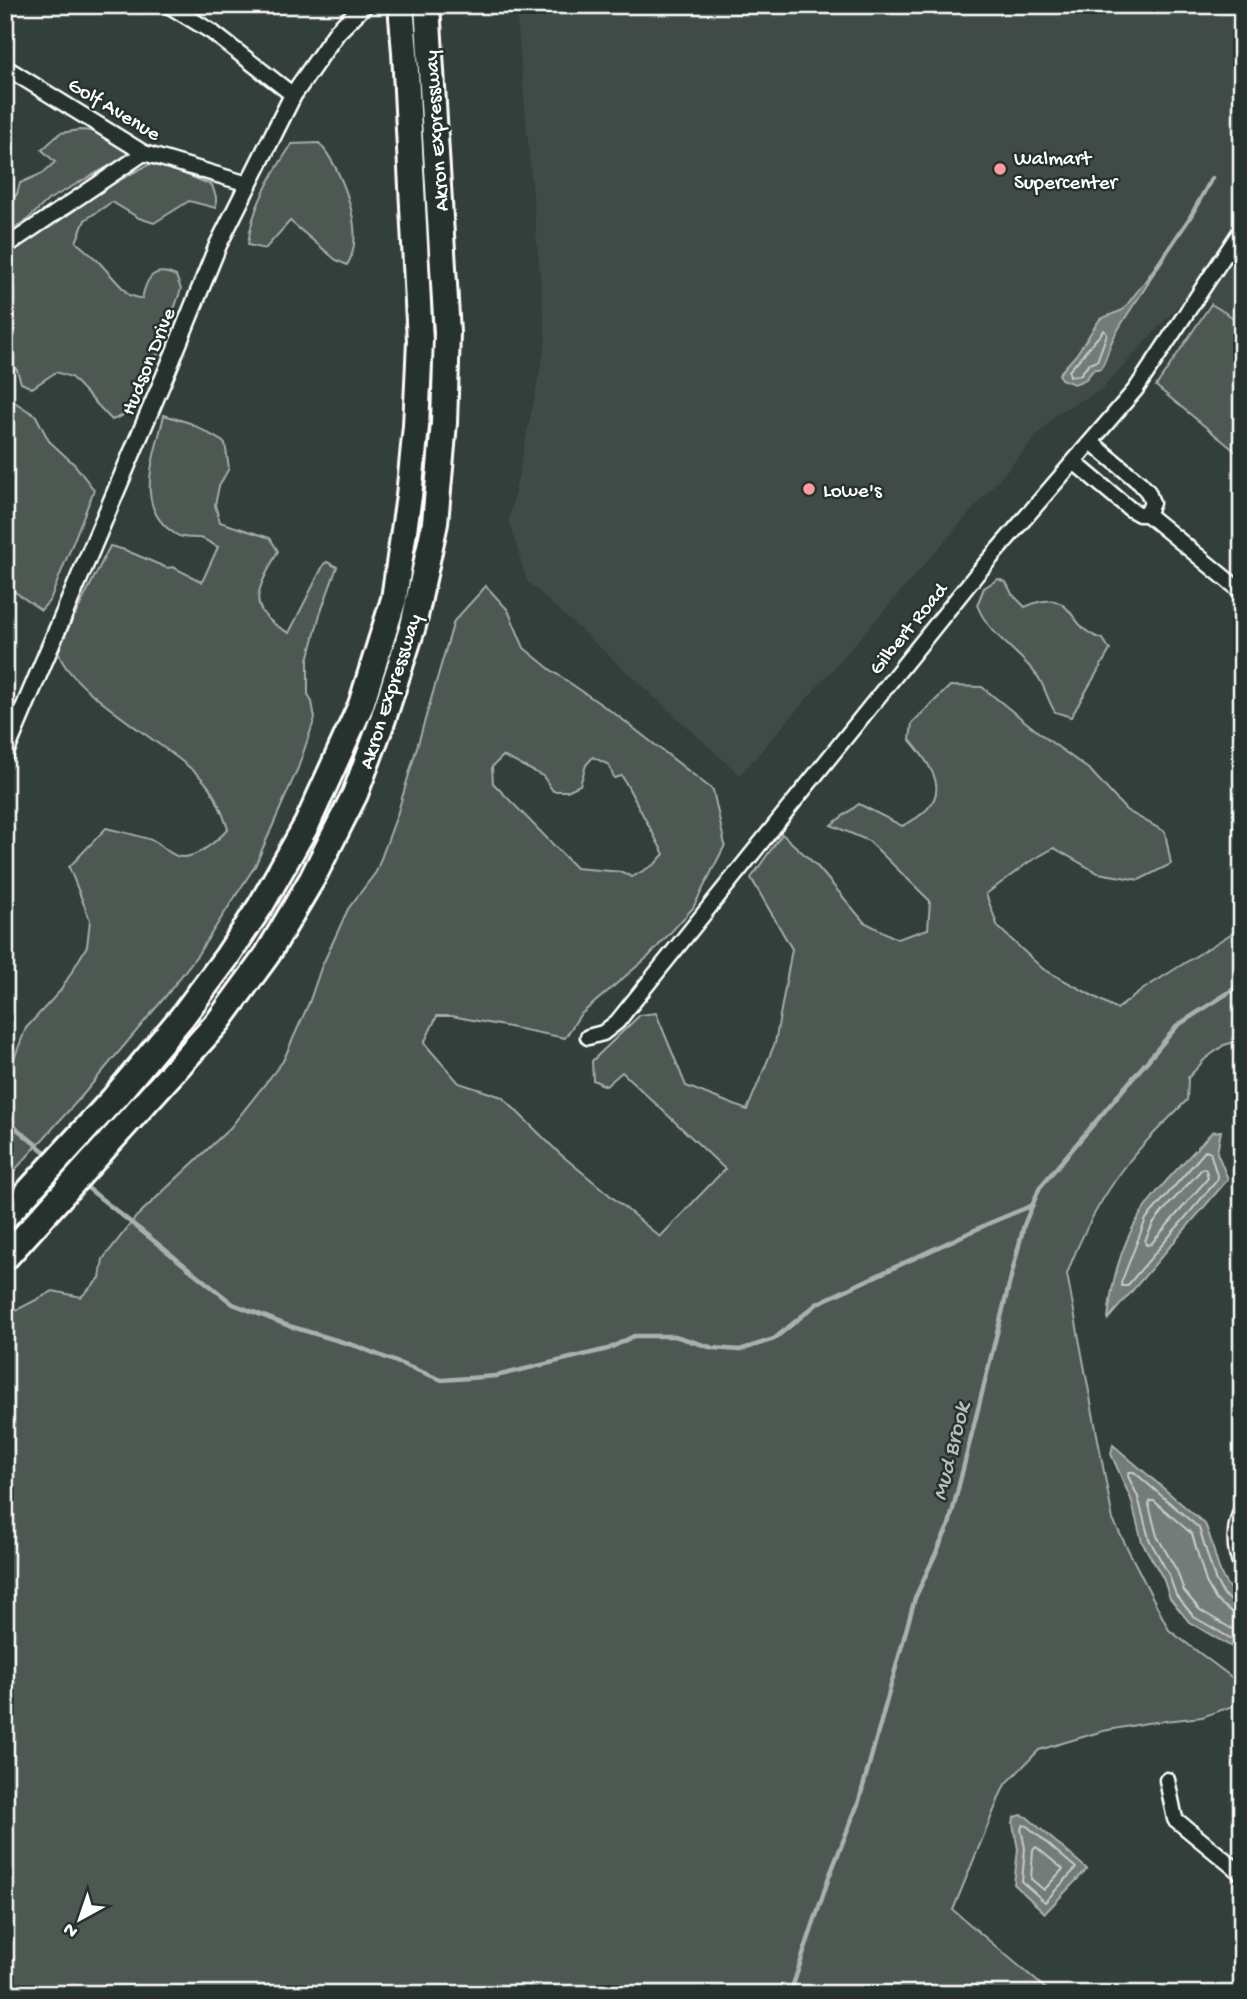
<svg xmlns="http://www.w3.org/2000/svg" width="1247" height="1999" font-family="'Gochi Hand',sans-serif">
	<style>
		.built { fill: #404c47 }
		.green { fill: #4d5853; stroke: #a6aca9; stroke-width: 2; fill-rule: evenodd }
		.water { fill: #737b78; stroke: #abb0ae; stroke-width: 2 }
		.lines { fill: none; stroke-linecap: round; stroke-linejoin: round }
		.shore { stroke: #c7cac9; stroke-width: 2 }
		.stream { stroke: #abb0ae; stroke-width: 4.5 }
		.minor-casing { stroke: #fff; stroke-width: 19 }
		.tertiary-casing { stroke: #fff; stroke-width: 21 }
		.motorway-casing { stroke: #fff; stroke-width: 30 }
		.minor { stroke: #26332d; stroke-width: 14 }
		.tertiary { stroke: #26332d; stroke-width: 16 }
		.motorway { stroke: #26332d; stroke-width: 24 }
		.poi-dot { fill: #ff9aa2; stroke: #26332d; stroke-width: 2.5 }
		.labels { text-anchor: middle; stroke-width: 5; stroke-linejoin: round; paint-order: stroke }
		.street-label { font-size: 21px; fill: #fff; stroke: #26332d }
		.poi-label { font-size: 21px; fill: #fff; stroke: #26332d; text-anchor: start }
		.water-label { font-size: 23px; font-style: italic; fill: #b9bdbc; stroke: #26332d }
	</style>
	<rect width="100%" height="100%" fill="#333f3a"/>
	<filter id="ink" filterUnits="userSpaceOnUse"><feTurbulence type="fractalNoise" baseFrequency=".0143" numOctaves="2"/><feDisplacementMap in="SourceGraphic" scale="14" xChannelSelector="R" yChannelSelector="G"/><feConvolveMatrix kernelMatrix="1 2 1 2 8 2 1 2 1" color-interpolation-filters="sRGB"/></filter>
	<g filter="url(#ink)">
		<g class="built">
			<path d="M 506,5 L 1242,5 L 1242,212 L 1194,289 L 1101,390 L 1057,413 L 740,775 L 527,581 L 509,521 L 546,341 L 517,18 Z"/>
			<path d="M 1242,247 L 1242,323 L 1206,301 Z"/>
		</g>
		<g class="green">
			<path d="M 80,130 C 101,130 116,140 130,154 L 48,200 L 27,220 L 5,233 L 5,201 L 8,204 L 17,194 L 20,183 L 43,173 L 55,162 L 42,150 L 60,133 Z"/>
			<path d="M 319,143 C 342,168 367,234 347,265 L 336,260 L 290,221 L 265,249 L 248,245 C 251,208 272,174 292,144 Z"/>
			<path d="M 150,164 L 174,170 L 212,185 L 216,197 L 216,208 L 189,201 L 154,223 L 139,218 L 112,202 L 85,220 L 76,242 L 97,260 L 129,295 L 142,299 C 146,279 153,265 176,276 L 181,289 L 162,345 L 147,378 L 122,416 L 112,420 L 71,377 L 56,372 L 32,388 L 21,383 L 17,370 L 9,361 L 5,363 L 5,252 C 54,223 99,189 150,164 Z"/>
			<path d="M 1211,304 L 1242,323 L 1242,457 L 1156,386 Z"/>
			<path d="M 5,396 L 36,416 L 49,441 L 75,465 L 94,490 L 50,600 L 41,610 L 5,585 Z"/>
			<path d="M 164,415 L 190,423 L 225,443 L 229,468 L 219,486 L 215,505 L 220,522 L 270,538 L 278,551 C 259,589 241,608 289,633 L 324,564 L 327,562 L 337,567 L 320,614 L 308,660 L 308,694 L 312,702 L 315,718 L 298,768 L 255,866 L 198,954 L 165,997 L 81,1097 L 5,1181 L 5,1073 L 10,1069 L 26,1028 L 61,990 L 87,946 L 90,920 L 69,867 L 106,828 C 122,832 138,835 154,841 C 162,845 168,853 177,856 C 193,862 218,840 228,829 C 223,814 215,793 204,781 C 176,749 61,687 58,649 L 110,546 L 125,550 L 167,568 L 173,567 L 202,582 L 218,547 C 211,544 205,538 198,538 C 190,537 183,539 177,535 C 131,508 155,457 164,415 Z"/>
			<path d="M 998,579 L 1006,582 L 1012,594 L 1025,607 C 1077,584 1064,629 1103,639 L 1110,650 L 1071,717 L 1055,712 C 1048,701 1045,687 1038,677 C 1019,650 989,636 977,605 L 984,588 Z"/>
			<path d="M 486,586 L 508,610 L 524,648 L 551,670 L 618,716 L 713,790 L 725,845 L 693,908 L 649,956 L 580,1015 L 565,1038 L 452,1016 L 437,1016 L 424,1043 L 459,1083 L 502,1097 L 559,1153 L 660,1237 L 725,1169 L 622,1072 L 606,1086 L 593,1080 L 592,1061 L 640,1015 L 656,1013 L 686,1086 L 747,1110 L 775,1043 L 792,949 L 751,878 L 782,834 L 817,866 L 864,922 L 897,939 L 928,929 L 930,901 L 869,841 L 831,825 L 859,804 L 902,826 C 952,802 941,776 910,740 L 912,723 L 950,686 L 982,687 L 1047,739 L 1091,771 L 1126,810 L 1165,832 L 1171,864 L 1139,880 L 1098,873 L 1054,848 L 1029,862 L 986,894 L 998,927 L 1043,969 L 1117,1009 L 1145,988 L 1242,927 L 1242,1040 L 1224,1045 L 1205,1059 L 1188,1078 L 1187,1100 C 1167,1121 1144,1141 1127,1164 C 1101,1198 1081,1235 1067,1274 L 1113,1520 L 1169,1630 L 1242,1685 L 1242,1692 L 1233,1706 L 1202,1717 L 1147,1723 L 1103,1731 L 1039,1750 L 1004,1786 L 953,1910 L 1052,1994 L 5,1994 L 5,1316 L 53,1291 L 81,1297 L 100,1278 L 103,1259 L 136,1217 L 230,1128 L 283,1061 L 309,1003 L 321,968 L 348,909 L 376,872 L 397,815 L 454,621 ZM 503,756 L 543,776 L 553,791 L 567,791 L 580,785 L 586,765 L 593,757 L 609,765 L 614,778 L 622,776 L 664,854 L 655,864 L 632,877 L 622,872 L 576,868 L 493,783 L 492,767 Z"/>
		</g>
		<g class="water">
			<path d="M 1146,280 L 1149,282 C 1137,301 1123,319 1113,339 C 1108,348 1107,361 1100,369 L 1094,369 L 1085,380 L 1074,384 L 1061,379 L 1059,374 L 1076,355 L 1100,319 L 1123,310 Z"/>
			<path d="M 1221,1131 L 1217,1153 L 1228,1179 L 1108,1319 C 1111,1284 1121,1245 1140,1215 C 1159,1185 1188,1159 1212,1132 Z"/>
			<path d="M 1113,1445 L 1205,1524 C 1218,1553 1214,1580 1242,1600 L 1242,1653 L 1189,1622 L 1170,1598 L 1163,1578 L 1142,1542 L 1131,1499 L 1111,1454 Z"/>
			<path d="M 1022,1815 L 1027,1817 L 1087,1869 L 1045,1913 L 1014,1884 L 1018,1849 L 1013,1824 L 1014,1817 Z"/>
		</g>
		<g class="lines">
			<g class="shore">
				<path d="M 1104,330 L 1107,334 L 1097,361 L 1089,364 L 1080,375 L 1070,376 L 1069,371 Z"/>
				<path d="M 1206,1150 L 1210,1152 L 1218,1179 L 1127,1286 L 1122,1286 L 1121,1283 L 1146,1219 Z"/>
				<path d="M 1203,1168 L 1206,1170 L 1208,1178 L 1151,1244 L 1146,1245 L 1145,1241 L 1153,1224 L 1164,1210 Z"/>
				<path d="M 1242,1605 L 1235,1604 L 1223,1594 L 1215,1579 L 1199,1528 L 1134,1472 L 1129,1472 L 1128,1476 L 1138,1497 L 1149,1539 L 1169,1575 L 1176,1595 L 1194,1617 L 1242,1645"/>
				<path d="M 1242,1614 L 1232,1612 L 1216,1600 L 1206,1582 L 1192,1534 L 1154,1501 L 1150,1501 L 1149,1505 L 1157,1536 L 1177,1571 L 1184,1591 L 1200,1610 L 1242,1635"/>
				<path d="M 1023,1825 L 1027,1826 L 1076,1868 L 1045,1902 L 1022,1882 L 1025,1848 L 1021,1829 Z"/>
				<path d="M 1036,1847 L 1063,1869 L 1044,1890 L 1031,1879 L 1033,1850 Z"/>
			</g>
			<g class="stream">
				<path d="M 1147,281 L 1189,219 L 1212,178"/>
				<path d="M 5,1119 L 51,1157"/>
				<path d="M 84,1185 L 233,1304 L 289,1326 L 356,1346 L 442,1380 L 496,1376 L 608,1349 L 634,1336 L 675,1336 L 713,1348 L 740,1350 L 774,1339 L 818,1303 L 992,1222 L 1033,1205"/>
				<path d="M 790,1994 L 829,1877 L 859,1801 L 915,1598 L 949,1525 L 1024,1225 L 1040,1187 L 1178,1025 L 1242,984"/>
			</g>
			<g class="minor-casing">
				<g id="minor">
					<path d="M 168,5 L 212,32 L 293,95"/>
					<path d="M 5,67 L 144,153 L 248,184"/>
					<path d="M 5,247 L 144,153"/>
					<path d="M 1091,442 L 1140,483 L 1148,492 L 1152,503 L 1147,514"/>
					<path d="M 1074,462 L 1130,509 L 1139,514 L 1147,514 L 1242,592"/>
					<path d="M 588,1037 L 603,1033 L 617,1022 L 976,575 L 1136,389 L 1242,229"/>
					<path d="M 1242,1509 C 1234,1527 1233,1549 1242,1567"/>
					<path d="M 1167,1780 L 1175,1819 L 1242,1874"/>
				</g>
			</g>
			<g class="tertiary-casing">
				<path id="tertiary" d="M 5,753 L 169,366 L 218,245 L 293,95 L 337,32 L 364,5"/>
			</g>
			<g class="motorway-casing">
				<g id="motorway">
					<path d="M 5,1217 L 114,1098 L 182,1017 L 226,958 L 261,905 L 307,824 L 361,705 L 394,599 L 409,496 L 416,426 L 420,341 L 405,52 L 401,5"/>
					<path d="M 5,1258 L 218,1022 L 267,955 L 312,879 L 355,794 L 383,719 L 413,626 L 435,523 L 444,423 L 447,333 L 427,5"/>
				</g>
			</g>
			<use href="#minor" class="minor"/>
			<use href="#tertiary" class="tertiary"/>
			<use href="#motorway" class="motorway"/>
		</g>
	</g>
	<g class="poi-dot">
		<circle cx="1000" cy="169" r="7"/>
		<circle cx="809" cy="489" r="7"/>
	</g>
	<g class="labels">
		<g class="street-label">
			<text transform="translate(115 108) rotate(31)" y="7">Golf Avenue</text>
			<text transform="translate(435 131) rotate(-94)" y="7">Akron Expressway</text>
			<text transform="translate(147 361) rotate(-68)" y="7">Hudson Drive</text>
			<text transform="translate(907 628) rotate(-51)" y="7">Gilbert Road</text>
			<text transform="translate(389 691) rotate(-72)" y="7">Akron Expressway</text>
		</g>
		<g class="poi-label">
			<text x="1014" y="164">Walmart<tspan x="1014" dy="24">Supercenter</tspan></text>
			<text x="823" y="496">Lowe's</text>
		</g>
		<g class="water-label">
			<text transform="translate(949 1451) rotate(-76)" y="8">Mud Brook</text>
		</g>
	</g>
	<rect width="1247" height="1999" fill="none" stroke="#26332d" stroke-width="28"/>
	<rect x="14" y="14" width="1219" height="1971" fill="none" stroke="#fff" stroke-width="2.5" filter="url(#ink)"/>
	<g transform="translate(80 1919) rotate(220)" stroke="#26332d" stroke-width="5" paint-order="stroke">
	<path d="M0-5L12 26L0 18L-12 26Z" fill="#ffffff"/>
	<text y="-10" font-size="19" font-weight="bold" text-anchor="middle" fill="#ffffff">N</text>
	</g>
</svg>
